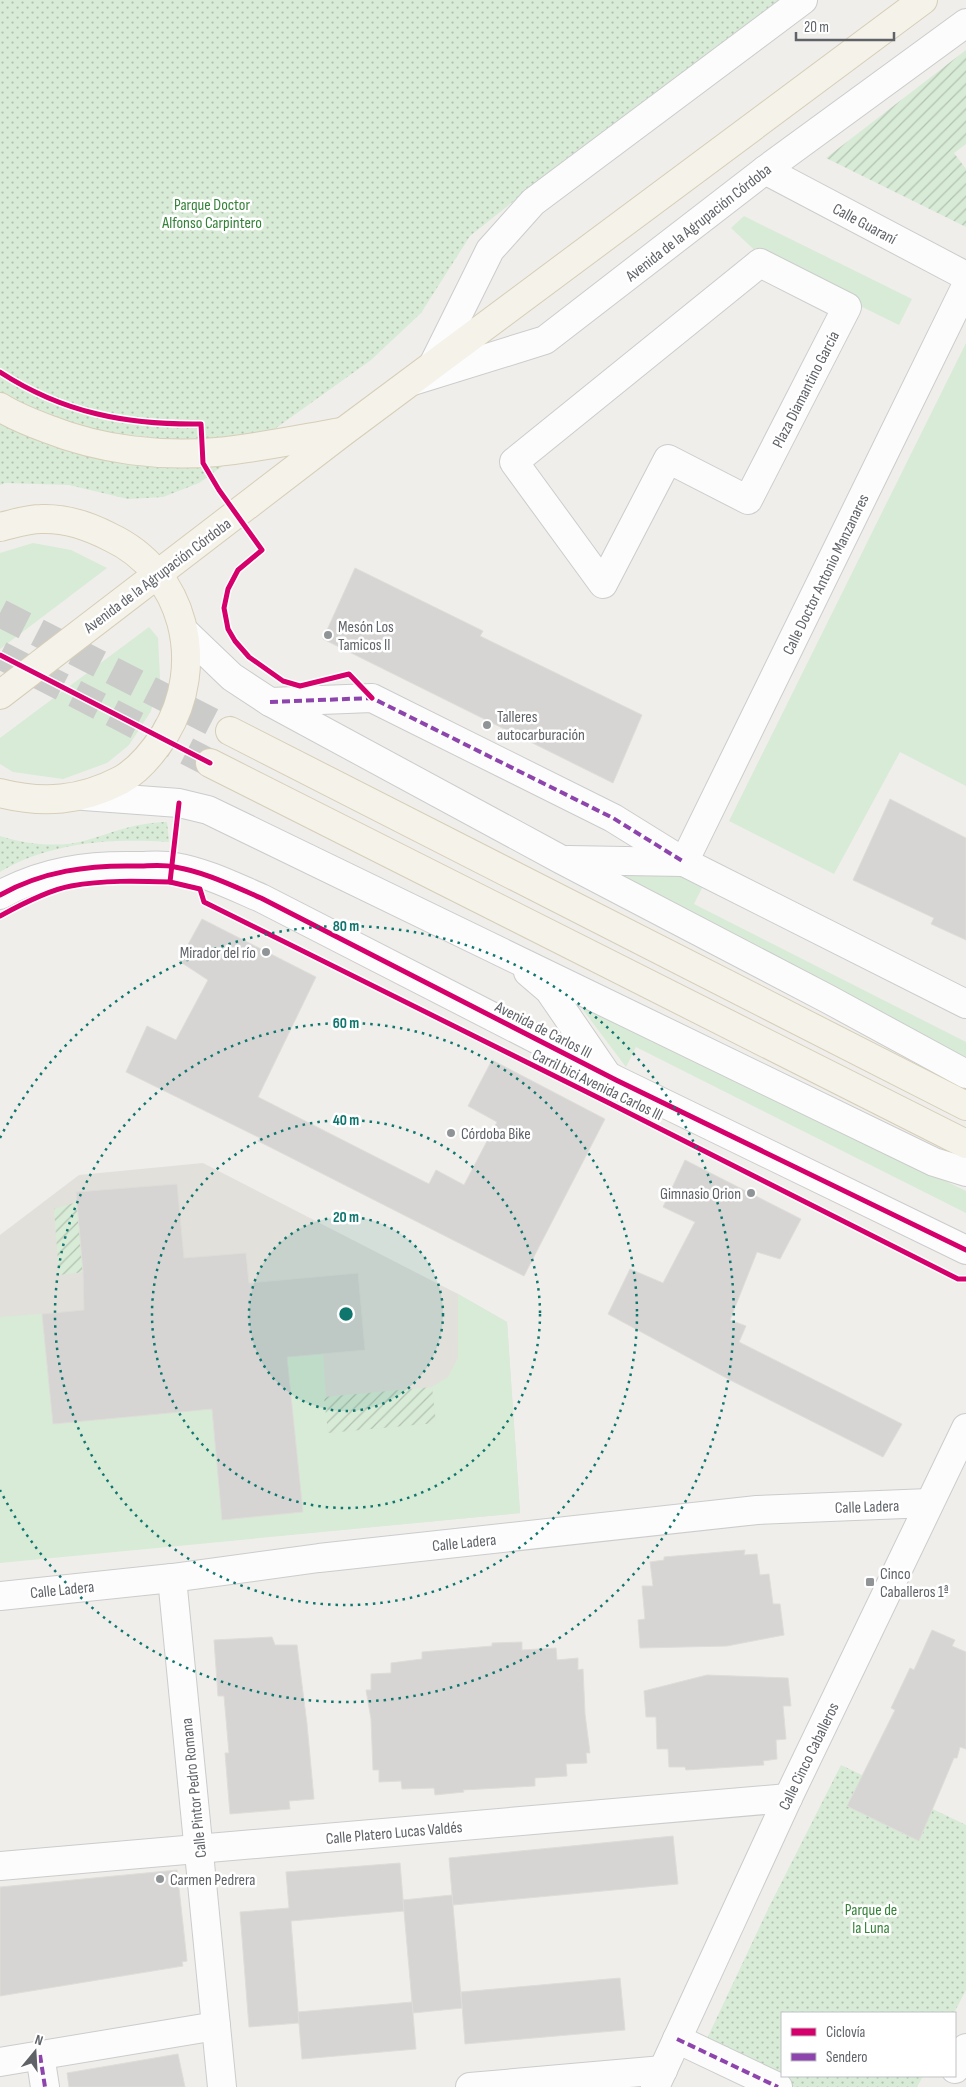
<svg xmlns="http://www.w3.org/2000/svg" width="966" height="2087" font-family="'Sofia Sans Condensed',sans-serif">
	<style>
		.education { fill: #e2e0da }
		.grass { fill: #d8ebd6 }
		.park { fill: url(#park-dots) }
		.garden { fill: url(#garden-furrows) }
		.building { fill: #d6d5d3; stroke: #deddd9 }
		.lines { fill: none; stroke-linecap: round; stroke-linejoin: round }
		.major-tunnel { stroke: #cbcbca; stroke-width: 28; stroke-dasharray: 28 14; stroke-linecap: butt }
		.minor-casing { stroke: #cbcccc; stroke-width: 30 }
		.major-casing { stroke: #d7ceb8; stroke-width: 30 }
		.minor { stroke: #fdfcfc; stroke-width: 28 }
		.major { stroke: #f4f2e9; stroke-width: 28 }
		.quiet { stroke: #8e44ad; stroke-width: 4; stroke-dasharray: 8 4; stroke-linecap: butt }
		.cycleway-casing { stroke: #fff; stroke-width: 8 }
		.cycleway { stroke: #d6006c; stroke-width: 5 }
		.ring { fill: none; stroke: #0f766e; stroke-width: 2.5; stroke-dasharray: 2.5 5 }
		.poi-dot { fill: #919496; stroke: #fff; stroke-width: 2 }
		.labels { text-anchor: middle; stroke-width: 5; stroke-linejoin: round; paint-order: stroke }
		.park-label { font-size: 16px; fill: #348238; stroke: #fff }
		.street-label { font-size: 16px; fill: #5f6368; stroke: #fff }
		.poi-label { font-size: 16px; fill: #5f6368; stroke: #fff; text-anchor: start }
		.centre { fill: #0f766e; stroke: #fff; stroke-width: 2.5 }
		.ring-label { font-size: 15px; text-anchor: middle; font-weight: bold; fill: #0f766e; stroke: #fff; stroke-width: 5; stroke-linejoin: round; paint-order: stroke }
	</style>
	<defs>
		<pattern id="park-dots" width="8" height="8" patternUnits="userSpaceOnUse" patternTransform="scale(1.25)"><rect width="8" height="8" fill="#d8ebd6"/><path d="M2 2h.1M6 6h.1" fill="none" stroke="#b2c2b1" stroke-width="1.8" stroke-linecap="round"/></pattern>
		<pattern id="garden-furrows" width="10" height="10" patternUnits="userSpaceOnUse" patternTransform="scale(1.25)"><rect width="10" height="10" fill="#d8ebd6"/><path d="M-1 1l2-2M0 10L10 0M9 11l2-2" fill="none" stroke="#b2c2b1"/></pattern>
	</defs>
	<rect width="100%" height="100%" fill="#efeeea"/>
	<path class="education" d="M 203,1163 L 458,1294 L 507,1322 L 520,1513 L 0,1562 L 0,1235 L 79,1175 Z"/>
	<g class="grass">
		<path d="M 744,216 L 912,299 L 899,325 L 764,259 L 731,228 Z"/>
		<path d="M 966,343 L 966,786 L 900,752 L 834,874 L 729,821 Z"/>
		<path d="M 33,543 L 71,550 L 107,568 L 0,649 L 0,553 Z"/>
		<path d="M 149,627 L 158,638 L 160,678 L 151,711 L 129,745 L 107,763 L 63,779 L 13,772 L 0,764 L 0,738 Z"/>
		<path d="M 656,874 L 687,876 L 704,884 L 694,904 L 966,1042 L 966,1057 L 615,880 L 616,876 Z"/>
		<path d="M 577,1002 L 966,1191 L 966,1213 L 636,1047 L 626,1067 Z"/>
		<path d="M 458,1294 L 507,1322 L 520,1513 L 0,1563 L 0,1317 L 42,1314 L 53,1424 L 212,1409 L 223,1520 L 302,1512 L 287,1357 L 323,1354 L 328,1433 L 436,1423 L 432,1387 L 448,1377 L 458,1358 Z"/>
	</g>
	<g class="park">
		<path d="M 0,0 L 794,0 L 633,123 L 580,148 L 470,236 L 421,313 L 371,360 L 199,483 L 163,497 L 128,499 L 69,485 L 5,483 L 0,485 Z"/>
		<path d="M 167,822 L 169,842 C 112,838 49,842 0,872 L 0,836 C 24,844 59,848 84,841 C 115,832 133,823 167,822 Z"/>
		<path d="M 841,1765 L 966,1825 L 966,1990 L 954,2013 L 782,2013 L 782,2076 L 923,2076 L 917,2087 L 783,2087 L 704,2045 L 769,1907 Z"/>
	</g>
	<g class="garden">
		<path d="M 966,50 L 966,144 L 954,153 L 966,169 L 966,227 L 826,158 Z"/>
		<path d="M 77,1202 L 83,1272 L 59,1275 L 54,1209 Z"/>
		<path d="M 432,1387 L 436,1423 L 328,1433 L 324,1397 Z"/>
	</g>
	<g class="building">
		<path d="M 355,568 L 483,631 L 480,636 L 642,715 L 613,783 L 323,639 Z"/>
		<path d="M 890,799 L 966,838 L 966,940 L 931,924 L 934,918 L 853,880 Z"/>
		<path d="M 202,919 L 316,977 L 258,1097 L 429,1184 L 436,1170 L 464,1185 L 497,1122 L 468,1106 L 492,1060 L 605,1119 L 524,1276 L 258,1141 L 260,1138 L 126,1072 L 147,1026 L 176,1040 L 208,980 L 179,961 Z"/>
		<path d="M 685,1160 L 801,1219 L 780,1259 L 757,1252 L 730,1320 L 746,1326 L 739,1342 L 902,1424 L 883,1457 L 730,1380 L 608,1314 L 630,1269 L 663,1283 L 695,1222 L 663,1207 Z"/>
		<path d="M 177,1184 L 184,1258 L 246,1253 L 249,1283 L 358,1273 L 365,1350 L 287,1357 L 303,1512 L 222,1520 L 212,1409 L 53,1424 L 42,1314 L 84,1310 L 83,1272 L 76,1192 Z"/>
		<path d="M 745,1550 L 744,1555 L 757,1554 L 760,1575 L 769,1574 L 773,1604 L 780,1604 L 784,1635 L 727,1646 L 640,1648 L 638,1620 L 645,1619 L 642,1586 L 653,1586 L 650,1562 L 664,1560 L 664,1557 Z"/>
		<path d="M 932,1630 L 955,1640 L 952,1646 L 966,1652 L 966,1749 L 960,1747 L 957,1758 L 954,1758 L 919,1841 L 847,1806 L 895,1710 L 891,1708 L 910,1668 L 914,1670 Z"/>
		<path d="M 272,1637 L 275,1645 L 297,1645 L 307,1724 L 314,1799 L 289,1801 L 290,1809 L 230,1814 L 225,1753 L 229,1753 L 224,1696 L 218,1696 L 214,1640 Z"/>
		<path d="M 522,1642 L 522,1650 L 556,1648 L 557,1660 L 578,1658 L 578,1670 L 583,1669 L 585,1714 L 590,1753 L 586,1753 L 587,1763 L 566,1764 L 567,1776 L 535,1778 L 535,1786 L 463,1790 L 464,1792 L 435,1795 L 434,1788 L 402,1789 L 401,1781 L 379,1782 L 379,1770 L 373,1770 L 371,1719 L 366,1690 L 371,1690 L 371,1674 L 391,1673 L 391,1663 L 422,1659 L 422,1652 L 492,1646 L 492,1643 Z"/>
		<path d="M 707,1675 L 788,1678 L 791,1706 L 783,1706 L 786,1739 L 776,1740 L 777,1759 L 763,1761 L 764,1765 L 686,1770 L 685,1767 L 669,1767 L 668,1749 L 657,1749 L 656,1717 L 646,1717 L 644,1691 Z"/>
		<path d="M 673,1836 L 678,1884 L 453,1905 L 449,1858 Z"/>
		<path d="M 400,1863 L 404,1911 L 291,1921 L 299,2023 L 249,2027 L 240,1912 L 289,1908 L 286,1872 Z"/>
		<path d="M 177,1870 L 187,1961 L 182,1962 L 183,1966 L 0,1996 L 0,1887 Z"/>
		<path d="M 452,1895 L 462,2008 L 413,2013 L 403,1900 Z"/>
		<path d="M 620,1978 L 625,2030 L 465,2044 L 461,1992 Z"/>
		<path d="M 412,2002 L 416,2049 L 302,2059 L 298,2012 Z"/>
		<path d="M 178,2054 L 185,2087 L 69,2087 L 67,2073 Z"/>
	</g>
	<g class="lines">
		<g class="major-tunnel">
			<path d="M 0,613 L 230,731"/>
			<path d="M 0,655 L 210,763"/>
		</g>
		<g class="minor-casing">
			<g id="minor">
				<path d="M 765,170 L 966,276"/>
				<path d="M 760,263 L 847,307 L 748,500 L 668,459 L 603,584 L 514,462 Z"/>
				<path d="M 433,365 L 490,250 L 533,202 L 803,0"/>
				<path d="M 413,381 L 545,340 L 765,170 L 966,23"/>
				<path d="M 185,632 L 232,677 L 270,702 L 562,860 L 828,999 L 966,1074"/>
				<path d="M 270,702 L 372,698 L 613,818 L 684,862 L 966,1004"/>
				<path d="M 84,796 L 179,803 L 208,810 L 934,1162 L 966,1172"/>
				<path d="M 568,860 L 683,862"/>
				<path d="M 684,862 L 966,286"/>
				<path d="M 0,895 C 43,871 88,865 136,866 C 149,866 163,864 175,867 C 205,872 233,886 261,898 L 616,1080 L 966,1250"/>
				<path d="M 528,972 L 549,990 L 605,1072"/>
				<path d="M 172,1578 L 222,2087"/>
				<path d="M 0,1596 L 172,1578 L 319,1558 L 757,1510 L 929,1503"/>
				<path d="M 0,1866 L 788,1798"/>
				<path d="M 677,2039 L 778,2087"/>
				<path d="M 40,2055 L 45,2087"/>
				<path d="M 0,2062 L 216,2026"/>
				<path d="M 955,2069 L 966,2048"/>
				<path d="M 470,2087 L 663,2070"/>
				<path d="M 655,2087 L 788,1798 L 966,1428"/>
			</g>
		</g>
		<g class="major-casing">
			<g id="major">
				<path d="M 0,407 C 14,416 32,423 48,429 C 101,450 161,457 217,452 C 258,448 300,439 341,432"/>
				<path d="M 0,527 C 13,524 28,519 41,519 C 65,518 89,526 110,537 C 185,572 207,665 165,734 C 154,751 139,770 121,780 C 81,801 43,804 0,793"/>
				<path d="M 0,695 L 343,432 L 923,0"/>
				<path d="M 230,731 L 966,1106"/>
				<path d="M 210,763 L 966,1144"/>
			</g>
		</g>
		<use href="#minor" class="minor"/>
		<use href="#major" class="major"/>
		<g class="quiet">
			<path d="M 270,702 L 372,698 L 613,818 L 684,862"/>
			<path d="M 677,2039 L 778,2087"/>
			<path d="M 40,2055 L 45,2087"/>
		</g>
		<g class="cycleway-casing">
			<g id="cycleway">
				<path d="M 0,372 C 63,413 127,425 201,424 L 203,463 L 219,490 L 262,550 L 238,570 L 228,589 L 224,608 L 228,629 L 235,641 L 249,657 L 283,681 L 300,686 L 349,674 L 372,698"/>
				<path d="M 0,655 L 210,763"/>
				<path d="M 170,882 L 200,889 L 204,902 L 611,1104 L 958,1279 L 966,1279"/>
				<path d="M 0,895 C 43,871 88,865 136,866 C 149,866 163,864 175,867 C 205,872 233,886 261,898 L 616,1080 L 966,1250"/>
				<path d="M 0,916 C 20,905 48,890 71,886 C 104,880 137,881 170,882 L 179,803"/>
			</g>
		</g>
		<use href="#cycleway" class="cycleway"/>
	</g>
	<circle cx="346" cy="1314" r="97" fill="#0f766e" fill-opacity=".12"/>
	<g class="ring">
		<circle cx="346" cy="1314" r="97"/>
		<circle cx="346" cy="1314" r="194"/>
		<circle cx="346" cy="1314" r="291"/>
		<path d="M0 1138A388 388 0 1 1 0 1490"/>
	</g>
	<g class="poi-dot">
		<circle cx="328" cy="635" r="5"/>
		<circle cx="487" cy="725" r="5"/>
		<circle cx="266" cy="952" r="5"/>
		<circle cx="451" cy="1133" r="5"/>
		<circle cx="751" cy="1193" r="5"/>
		<rect x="865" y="1577" width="10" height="10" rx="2.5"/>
		<circle cx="160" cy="1879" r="5"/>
	</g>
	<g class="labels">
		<g class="park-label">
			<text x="212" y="210">Parque Doctor<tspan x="212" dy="18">Alfonso Carpintero</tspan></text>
			<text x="871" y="1915">Parque de<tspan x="871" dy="18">la Luna</tspan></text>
		</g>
		<g class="street-label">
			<text transform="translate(698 222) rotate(-38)" y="6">Avenida de la Agrupación Córdoba</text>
			<text transform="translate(865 223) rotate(28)" y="6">Calle Guaraní</text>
			<text transform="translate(805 389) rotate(-63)" y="6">Plaza Diamantino García</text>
			<text transform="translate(825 574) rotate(-64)" y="6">Calle Doctor Antonio Manzanares</text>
			<text transform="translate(157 575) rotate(-37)" y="6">Avenida de la Agrupación Córdoba</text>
			<text transform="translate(544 1029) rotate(27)" y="6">Avenida de Carlos III</text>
			<text transform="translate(598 1084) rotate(26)" y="6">Carril bici Avenida Carlos III</text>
			<text transform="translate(867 1506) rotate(-2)" y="6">Calle Ladera</text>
			<text transform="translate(464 1542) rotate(-6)" y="6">Calle Ladera</text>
			<text transform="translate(62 1589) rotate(-6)" y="6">Calle Ladera</text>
			<text transform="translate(808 1756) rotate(-64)" y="6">Calle Cinco Caballeros</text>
			<text transform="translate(193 1788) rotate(-96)" y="6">Calle Pintor Pedro Romana</text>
			<text transform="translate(394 1832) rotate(-5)" y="6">Calle Platero Lucas Valdés</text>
		</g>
		<g class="poi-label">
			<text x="338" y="632">Mesón Los<tspan x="338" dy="18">Tamicos II</tspan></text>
			<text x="497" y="722">Talleres<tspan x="497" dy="18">autocarburación</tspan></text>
			<text x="256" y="958" text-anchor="end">Mirador del río</text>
			<text x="461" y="1139">Córdoba Bike</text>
			<text x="741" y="1199" text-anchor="end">Gimnasio Orion</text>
			<text x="880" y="1579">Cinco<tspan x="880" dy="18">Caballeros 1ª</tspan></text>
			<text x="170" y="1885">Carmen Pedrera</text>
		</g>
	</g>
	<circle cx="346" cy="1314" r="8" class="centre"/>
	<g class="ring-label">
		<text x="346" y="931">80 m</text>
		<text x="346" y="1028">60 m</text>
		<text x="346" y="1125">40 m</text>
		<text x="346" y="1222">20 m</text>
	</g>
	<rect x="781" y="2012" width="175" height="65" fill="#ffffff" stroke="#bfc1c3"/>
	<rect x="791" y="2028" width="25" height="8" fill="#d6006c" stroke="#bfc1c3"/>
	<text x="826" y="2037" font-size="15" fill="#5f6368">Ciclovía</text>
	<rect x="791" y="2053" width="25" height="8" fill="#8e44ad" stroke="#bfc1c3"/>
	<text x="826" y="2062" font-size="15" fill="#5f6368">Sendero</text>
	<g transform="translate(35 2052) rotate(18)" stroke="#ffffff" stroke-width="4" paint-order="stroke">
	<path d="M0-4L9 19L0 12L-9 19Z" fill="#5f6368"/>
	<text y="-8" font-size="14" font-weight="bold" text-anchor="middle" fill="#5f6368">N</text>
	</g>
	<path d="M796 32v8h98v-8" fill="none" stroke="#5f6368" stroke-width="2.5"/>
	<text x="804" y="32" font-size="15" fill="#5f6368" stroke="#ffffff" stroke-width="4" paint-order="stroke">20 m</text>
</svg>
